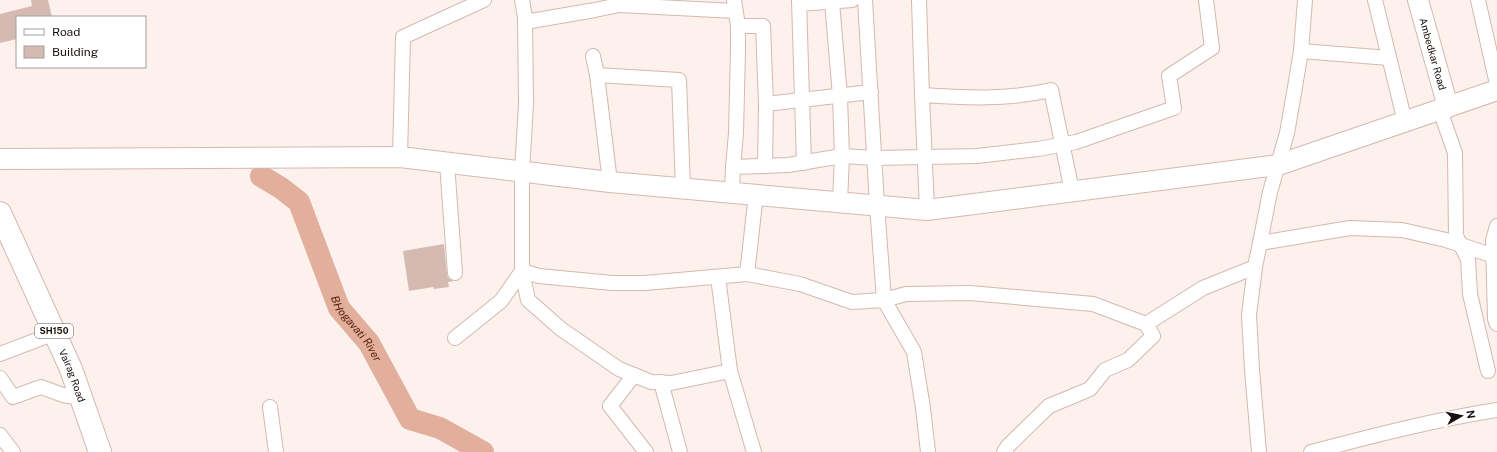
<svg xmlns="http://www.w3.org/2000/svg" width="1497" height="452" font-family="'Public Sans',sans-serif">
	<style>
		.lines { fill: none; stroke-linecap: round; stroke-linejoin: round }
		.river { stroke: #e1af9c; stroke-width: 22 }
		.building { fill: #d4bab1 }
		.street-casing { stroke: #d3b9af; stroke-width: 16 }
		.secondary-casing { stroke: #d3b9af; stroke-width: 22 }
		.primary-casing { stroke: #d3b9af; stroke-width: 24 }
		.street { stroke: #fff; stroke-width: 14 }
		.secondary { stroke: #fff; stroke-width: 20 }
		.primary { stroke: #fff; stroke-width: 22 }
		.labels { text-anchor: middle; stroke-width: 3; stroke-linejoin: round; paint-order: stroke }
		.shield { fill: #fff; stroke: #5e5856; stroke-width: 1 }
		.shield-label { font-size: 9px; font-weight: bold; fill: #19100d }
		.street-label { font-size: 10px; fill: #19100d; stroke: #fff }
		.water-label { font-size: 11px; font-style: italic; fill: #551a01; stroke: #fff }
	</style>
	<rect width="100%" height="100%" fill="#fcf1ed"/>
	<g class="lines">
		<path class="river" id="s1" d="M 261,176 L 281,188 L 299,202 L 339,308 L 369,343 L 410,419 L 440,428 L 483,452"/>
	</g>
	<g class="building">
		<path d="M 31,0 L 48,0 L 52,17 L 17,17 L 17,39 L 0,43 L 0,14 L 32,6 Z"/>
		<path d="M 444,244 L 447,274 L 448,278 L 454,281 L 448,282 L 449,287 L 434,289 L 433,287 L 409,291 L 403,251 Z"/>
	</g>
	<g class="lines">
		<g class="street-casing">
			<g id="street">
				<path d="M 522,0 L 525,17 L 526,104 L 522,172 L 522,271 L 539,276 L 612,283 L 645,283 L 747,274 L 800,284 L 852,302 L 884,300 L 914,352 L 923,408 L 928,452"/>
				<path d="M 799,0 L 804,163"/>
				<path d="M 865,0 L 877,205 L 884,300 L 906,294 L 970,293 L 1093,304 L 1146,324 L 1203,288 L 1255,267 L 1260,243 L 1350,228 L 1402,230 L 1446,240 L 1494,256"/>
				<path d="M 919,0 L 922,95"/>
				<path d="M 1375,0 L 1405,122"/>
				<path d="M 1478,0 L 1497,84"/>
				<path d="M 832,2 L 840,96 L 842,156 L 840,202"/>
				<path d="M 800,4 L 852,0"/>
				<path d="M 619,5 L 735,11"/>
				<path d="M 525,22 L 595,10 L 619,5 L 627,2"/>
				<path d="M 738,26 L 763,26 L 766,104 L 765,166"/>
				<path d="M 1301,51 L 1389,58"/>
				<path d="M 593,56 L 597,75 L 610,182"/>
				<path d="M 597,75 L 679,80 L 683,188"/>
				<path d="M 766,104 L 871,92"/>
				<path d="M 1440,110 L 1455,153 L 1456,236 L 1468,259 L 1470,294 L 1488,371"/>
				<path d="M 400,157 L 403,37 L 484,0"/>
				<path d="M 447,163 L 455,273"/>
				<path d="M 733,167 L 736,133 L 738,50 L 738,26 L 734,0"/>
				<path d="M 732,192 L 733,167 L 788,165 L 842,156 L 874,158 L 977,156 L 1038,149 L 1076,142 L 1174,108 L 1169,76 L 1212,48 L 1206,0"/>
				<path d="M 927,210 L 922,95 C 965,98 1008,100 1051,90 L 1072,191"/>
				<path d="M 1497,226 L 1493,240 L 1495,319 L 1497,324"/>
				<path d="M 1260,243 L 1270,192 L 1287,133 L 1294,93 L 1301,51 L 1305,0"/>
				<path d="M 1255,267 L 1249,315 L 1252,370 L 1259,452"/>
				<path d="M 522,271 L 528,300 L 561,329 L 619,369 L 651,382 L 671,383 L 730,371 L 718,277"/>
				<path d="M 747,274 L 756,194"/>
				<path d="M 455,338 L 501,301 L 522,271"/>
				<path d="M 0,354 L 55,333"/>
				<path d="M 730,371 L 754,452"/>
				<path d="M 634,375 L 610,406 L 646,452"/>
				<path d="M 0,378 L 13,397 L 41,387 L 63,395 L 82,398"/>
				<path d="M 661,382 L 680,452"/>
				<path d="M 270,407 L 276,452"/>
				<path d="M 0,435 L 13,452"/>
				<path d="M 1004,452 L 1008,446 L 1049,406 L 1090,389 L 1105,370 L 1128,360 L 1153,336 L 1146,324"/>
				<path d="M 1311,452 C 1372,436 1434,420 1497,410"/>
			</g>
		</g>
		<g class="secondary-casing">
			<g id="secondary">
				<path id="s2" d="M 1418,0 L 1448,107"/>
				<path d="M 0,159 L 400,157 L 610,182 L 927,210 L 1278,165 L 1497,90"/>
			</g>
		</g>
		<g class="primary-casing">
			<g id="primary">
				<path id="s3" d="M 0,213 L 71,369 L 100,452"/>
			</g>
		</g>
		<use href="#street" class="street"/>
		<use href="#secondary" class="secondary"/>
		<use href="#primary" class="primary"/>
	</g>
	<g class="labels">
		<rect class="shield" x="35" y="324" width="38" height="14" rx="3"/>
		<g class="shield-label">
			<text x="54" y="334">SH150</text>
		</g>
		<g class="street-label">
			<text dy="4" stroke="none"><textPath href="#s2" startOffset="56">Ambedkar Road</textPath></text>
			<text dy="4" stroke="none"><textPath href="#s3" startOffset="178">Vairag Road</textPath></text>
		</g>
		<g class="water-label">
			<text dy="4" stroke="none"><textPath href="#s1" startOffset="186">BHogavati River</textPath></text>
		</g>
	</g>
	<rect x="16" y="16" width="130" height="52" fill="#ffffff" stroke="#a39f9e"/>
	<rect x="24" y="29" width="20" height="6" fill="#ffffff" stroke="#a39f9e"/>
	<text x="52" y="36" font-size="12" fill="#19100d">Road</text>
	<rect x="24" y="46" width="20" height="12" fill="#d4bab1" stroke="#a39f9e"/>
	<text x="52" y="56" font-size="12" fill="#19100d">Building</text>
	<g transform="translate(1461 416) rotate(81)" stroke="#ffffff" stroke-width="3" paint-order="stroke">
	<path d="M0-3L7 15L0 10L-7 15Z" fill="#19100d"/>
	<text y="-6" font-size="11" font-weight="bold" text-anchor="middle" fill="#19100d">N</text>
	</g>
</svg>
